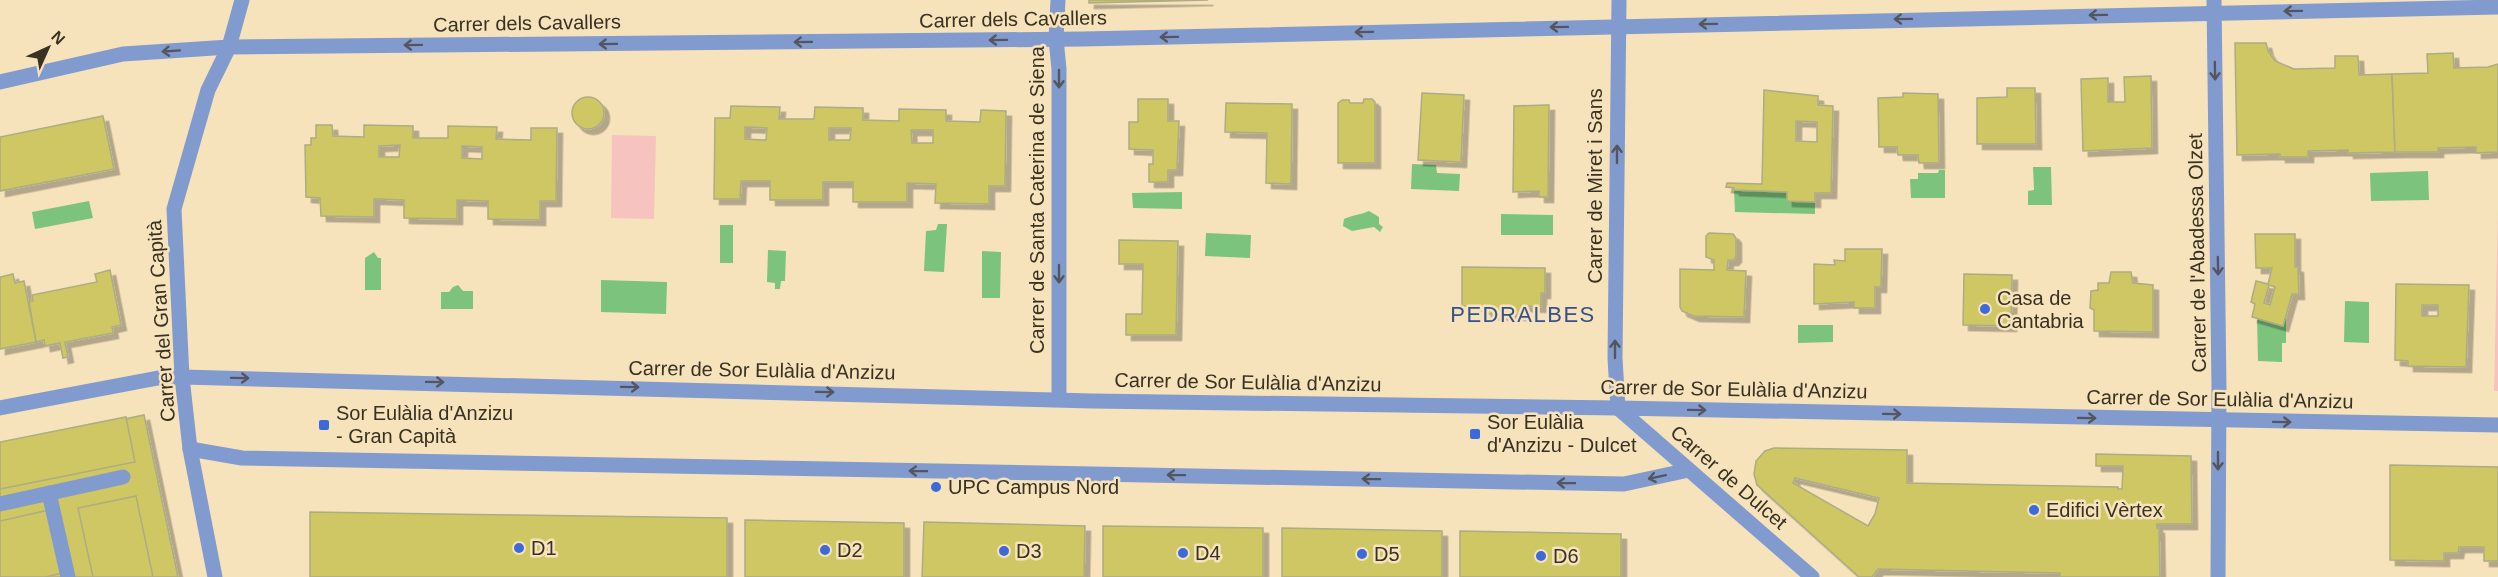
<svg xmlns="http://www.w3.org/2000/svg" width="2498" height="577" font-family="Arial,sans-serif">
	<style>
		.green { fill: #f6c3be }
		.water { fill: #7cc37d }
		.building { fill: #cfc763; stroke: #aeac83; stroke-width: 1.5; fill-rule: evenodd; filter: url(#shadow) }
		.lines { fill: none; stroke-linecap: round; stroke-linejoin: round }
		.minor { stroke: #829bcf; stroke-width: 15 }
		.oneway { stroke: #53565f }
		.poi-dot { fill: #3c6ada; stroke: #f6e3bc; stroke-width: 2 }
		.labels { text-anchor: middle; stroke-width: 5; stroke-linejoin: round; paint-order: stroke }
		.street-label { font-size: 20px; fill: #393122; stroke: #f6e3bc }
		.poi-label { font-size: 20px; fill: #393122; stroke: #f6e3bc; text-anchor: start }
		.quarter-label { font-size: 22px; letter-spacing: 1.5px; fill: #37518a; stroke: #f6e3bc }
	</style>
	<defs>
		<filter id="shadow"><feDropShadow dx="5.5" dy="5.5" stdDeviation="0" flood-color="#0004"/></filter>
	</defs>
	<rect width="100%" height="100%" fill="#f6e3bc"/>
	<g class="green">
		<path d="M 612,135 L 656,136 L 654,219 L 611,218 Z"/>
		<path d="M 2498,210 L 2498,391 L 2494,391 Z"/>
	</g>
	<g class="water">
		<path d="M 1412,164 L 1436,165 L 1437,173 L 1460,174 L 1459,191 L 1411,189 Z"/>
		<path d="M 2033,167 L 2051,167 L 2052,205 L 2028,205 L 2028,191 L 2034,190 Z"/>
		<path d="M 1939,170 L 1945,170 L 1945,198 L 1911,198 L 1910,179 L 1918,179 L 1918,173 L 1938,173 Z"/>
		<path d="M 2428,171 L 2429,200 L 2371,201 L 2370,173 Z"/>
		<path d="M 1734,190 L 1787,192 L 1787,201 L 1815,202 L 1815,214 L 1735,212 Z"/>
		<path d="M 1182,192 L 1182,209 L 1133,208 L 1132,193 Z"/>
		<path d="M 89,201 L 93,218 L 35,229 L 32,212 Z"/>
		<path d="M 1369,211 L 1379,217 L 1379,224 L 1383,227 L 1380,232 L 1374,227 L 1352,231 L 1343,226 L 1344,219 C 1352,215 1360,215 1369,211 Z"/>
		<path d="M 1501,214 L 1553,215 L 1553,235 L 1501,235 Z"/>
		<path d="M 938,224 L 947,224 L 944,272 L 924,271 L 926,231 L 936,230 Z"/>
		<rect x="720" y="225" width="13" height="38"/>
		<path d="M 1206,233 L 1251,235 L 1250,258 L 1205,256 Z"/>
		<path d="M 768,250 L 786,251 L 785,281 L 781,281 L 780,289 L 775,289 L 775,283 L 767,282 Z"/>
		<path d="M 982,251 L 1001,252 L 1000,298 L 982,298 Z"/>
		<path d="M 374,252 L 378,258 L 381,258 L 381,290 L 365,290 L 365,258 Z"/>
		<path d="M 601,280 L 667,282 L 666,314 L 601,312 Z"/>
		<path d="M 458,285 L 463,291 L 473,291 L 473,309 L 441,309 L 441,292 L 449,292 L 453,287 Z"/>
		<path d="M 2345,301 L 2369,302 L 2369,343 L 2344,342 Z"/>
		<path d="M 2286,316 L 2286,343 L 2282,343 L 2282,362 L 2258,361 L 2257,319 L 2283,326 Z"/>
		<path d="M 1798,325 L 1833,325 L 1833,342 L 1798,343 Z"/>
	</g>
	<g class="building">
		<path d="M 1089,0 L 1208,0 L 1089,3 Z"/>
		<path d="M 2235,43 L 2266,43 L 2268,51 L 2275,61 L 2294,69 L 2335,68 L 2335,56 L 2358,56 L 2359,75 L 2392,74 L 2395,152 L 2348,153 L 2348,150 L 2308,151 L 2308,157 L 2280,157 L 2280,154 L 2237,155 Z"/>
		<path d="M 2453,53 L 2454,68 L 2488,67 L 2498,64 L 2498,152 L 2476,153 L 2476,147 L 2438,148 L 2438,152 L 2395,152 L 2392,74 L 2428,73 L 2427,54 Z"/>
		<path d="M 2151,76 L 2152,148 L 2083,151 L 2081,79 L 2108,78 L 2108,102 L 2125,102 L 2124,77 Z"/>
		<path d="M 2007,88 L 2035,88 L 2036,144 L 1977,144 L 1977,98 L 2007,97 Z"/>
		<path d="M 1764,90 L 1818,96 L 1818,105 L 1833,106 L 1831,193 L 1815,193 L 1815,202 L 1787,201 L 1787,192 L 1734,190 L 1734,188 L 1726,187 L 1727,183 L 1762,184 ZM 1796,121 L 1817,122 L 1817,142 L 1796,141 Z"/>
		<path d="M 1422,93 L 1464,95 L 1461,162 L 1418,160 Z"/>
		<path d="M 1903,93 L 1938,94 L 1939,163 L 1919,163 L 1918,155 L 1898,155 L 1897,147 L 1879,147 L 1878,98 L 1903,97 Z"/>
		<circle cx="588" cy="113" r="16"/>
		<path d="M 1138,99 L 1168,99 L 1168,121 L 1179,121 L 1177,170 L 1168,170 L 1168,182 L 1149,182 L 1149,164 L 1153,164 L 1153,150 L 1129,149 L 1129,122 L 1138,122 Z"/>
		<path d="M 1364,99 L 1372,99 L 1375,102 L 1375,163 L 1338,163 L 1338,103 L 1342,100 L 1349,100 L 1350,103 L 1363,103 Z"/>
		<path d="M 1226,103 L 1292,104 L 1291,184 L 1266,183 L 1267,133 L 1225,132 Z"/>
		<path d="M 1546,105 L 1549,105 L 1548,197 L 1539,197 L 1539,191 L 1513,192 L 1514,106 Z"/>
		<path d="M 731,106 L 780,107 L 779,119 L 814,119 L 815,107 L 863,108 L 863,120 L 899,121 L 899,109 L 946,110 L 946,121 L 980,122 L 981,110 L 1006,111 L 1005,186 L 989,186 L 989,204 L 935,203 L 936,184 L 907,183 L 907,202 L 853,202 L 853,182 L 823,182 L 823,200 L 770,200 L 770,181 L 741,181 L 740,199 L 714,199 L 715,118 L 730,118 ZM 745,127 L 767,128 L 766,140 L 745,139 ZM 829,128 L 851,128 L 850,140 L 829,140 ZM 911,130 L 933,130 L 933,143 L 912,143 Z"/>
		<path d="M 103,116 L 114,169 L 0,191 L 0,137 Z"/>
		<path d="M 316,125 L 332,125 L 333,136 L 364,137 L 364,125 L 413,126 L 413,138 L 448,138 L 448,126 L 497,127 L 496,139 L 531,140 L 531,128 L 557,128 L 556,201 L 540,201 L 540,220 L 488,219 L 488,201 L 457,200 L 457,219 L 404,218 L 404,200 L 379,199 L 374,199 L 374,217 L 321,216 L 320,198 L 306,197 L 305,145 L 311,145 L 311,138 L 316,138 ZM 400,145 L 399,157 L 379,157 L 379,146 ZM 462,146 L 482,147 L 482,159 L 462,158 Z"/>
		<path d="M 1709,233 L 1733,234 L 1736,238 L 1736,257 L 1733,260 L 1728,260 L 1727,270 L 1746,271 L 1744,317 L 1694,316 L 1682,311 L 1680,307 L 1680,269 L 1714,270 L 1714,260 L 1706,257 L 1706,236 Z"/>
		<path d="M 2255,234 L 2295,234 L 2295,267 L 2298,267 L 2299,294 L 2292,294 L 2283,326 L 2252,317 L 2255,304 L 2251,302 L 2256,281 L 2268,284 L 2272,268 L 2256,268 ZM 2269,285 L 2275,287 L 2270,305 L 2264,303 Z"/>
		<path d="M 1119,240 L 1178,241 L 1176,335 L 1126,335 L 1126,314 L 1142,314 L 1143,264 L 1119,264 Z"/>
		<path d="M 1845,249 L 1882,249 L 1881,287 L 1875,287 L 1875,308 L 1854,308 L 1854,302 L 1814,304 L 1814,264 L 1835,265 L 1834,260 L 1845,261 Z"/>
		<path d="M 1462,267 L 1545,268 L 1545,293 L 1541,293 L 1541,307 L 1521,306 L 1521,315 L 1486,314 L 1486,306 L 1462,306 Z"/>
		<path d="M 110,270 L 121,325 L 112,327 L 113,333 L 65,342 L 68,357 L 63,358 L 60,343 L 45,346 L 44,340 L 36,342 L 29,302 L 33,301 L 32,295 L 97,282 L 95,274 Z"/>
		<path d="M 2111,272 L 2131,272 L 2133,283 L 2153,285 L 2153,332 L 2094,331 L 2094,310 L 2090,308 L 2091,291 L 2098,290 L 2098,283 L 2109,283 Z"/>
		<path d="M 13,274 L 15,283 L 24,281 L 36,342 L 0,349 L 0,277 Z"/>
		<path d="M 1964,274 L 2012,275 L 2011,326 L 1963,325 Z"/>
		<path d="M 2396,284 L 2469,285 L 2466,367 L 2408,366 L 2408,361 L 2395,360 ZM 2422,305 L 2438,305 L 2438,316 L 2422,316 Z"/>
		<path d="M 144,415 L 178,577 L 0,577 L 0,445 Z"/>
		<path d="M 126,417 L 135,462 L 0,489 L 0,442 Z"/>
		<path d="M 1774,448 L 1907,450 L 1907,483 L 2118,487 L 2118,489 L 2122,489 L 2123,466 L 2096,466 L 2096,454 L 2191,456 L 2192,524 L 2157,524 L 2157,528 L 2159,528 L 2160,577 L 2060,577 L 2060,573 L 1878,569 L 1872,577 L 1859,577 L 1757,485 L 1754,474 L 1756,461 L 1765,451 ZM 1795,478 L 1879,498 L 1875,514 L 1868,526 L 1793,483 Z"/>
		<path d="M 2390,465 L 2498,467 L 2498,561 L 2484,561 L 2484,547 L 2459,547 L 2458,553 L 2444,553 L 2444,561 L 2390,560 Z"/>
		<path d="M 136,496 L 153,577 L 93,577 L 78,508 Z"/>
		<path d="M 49,510 L 63,573 L 45,577 L 0,577 L 0,521 Z"/>
		<path d="M 310,512 L 727,518 L 727,577 L 310,577 Z"/>
		<path d="M 745,520 L 904,523 L 904,577 L 745,577 Z"/>
		<path d="M 924,522 L 1085,526 L 1084,577 L 922,577 Z"/>
		<path d="M 1103,526 L 1263,528 L 1263,577 L 1103,577 Z"/>
		<path d="M 1282,528 L 1442,531 L 1442,577 L 1282,577 Z"/>
		<path d="M 1460,531 L 1621,534 L 1621,577 L 1460,577 Z"/>
	</g>
	<g class="lines">
		<g class="minor">
			<path d="M 1058,0 L 1056,39 L 1059,69 L 1059,399"/>
			<path d="M 2214,0 L 2219,388 L 2218,577"/>
			<path d="M 0,82 L 123,54 L 229,47 L 1083,39 L 2498,7"/>
			<path d="M 0,408 L 158,378 L 182,377 L 1092,401 L 1618,408 L 2498,425"/>
			<path d="M 1618,408 L 1615,358 L 1619,0"/>
			<path d="M 1618,408 L 1812,577"/>
			<path d="M 190,449 L 242,458 L 1624,484 L 1689,470"/>
			<path d="M 49,493 L 68,577"/>
			<path d="M 0,504 L 123,477"/>
			<path d="M 215,577 L 190,449 L 182,377 L 174,209 L 208,90 L 229,47 L 242,0"/>
		</g>
	</g>
	<defs><path id="oneway-shaft" d="M-6 0H5M1.5-3L5.5 0L1.5 3" fill="none" stroke-width="1.6" stroke-linecap="round" stroke-linejoin="round" transform="scale(1.5)"/></defs>
	<g class="oneway">
		<use href="#oneway-shaft" transform="translate(2293 11) rotate(179)"/>
		<use href="#oneway-shaft" transform="translate(2098 15) rotate(179)"/>
		<use href="#oneway-shaft" transform="translate(1903 19) rotate(179)"/>
		<use href="#oneway-shaft" transform="translate(1708 24) rotate(179)"/>
		<use href="#oneway-shaft" transform="translate(1559 27) rotate(179)"/>
		<use href="#oneway-shaft" transform="translate(1364 32) rotate(179)"/>
		<use href="#oneway-shaft" transform="translate(1169 37) rotate(179)"/>
		<use href="#oneway-shaft" transform="translate(998 40) rotate(179)"/>
		<use href="#oneway-shaft" transform="translate(803 42) rotate(179)"/>
		<use href="#oneway-shaft" transform="translate(608 44) rotate(179)"/>
		<use href="#oneway-shaft" transform="translate(413 45) rotate(179)"/>
		<use href="#oneway-shaft" transform="translate(171 51) rotate(176)"/>
		<use href="#oneway-shaft" transform="translate(2215 71) rotate(89)"/>
		<use href="#oneway-shaft" transform="translate(1059 79) rotate(90)"/>
		<use href="#oneway-shaft" transform="translate(1617 154) rotate(-90)"/>
		<use href="#oneway-shaft" transform="translate(2218 266) rotate(89)"/>
		<use href="#oneway-shaft" transform="translate(1059 274) rotate(90)"/>
		<use href="#oneway-shaft" transform="translate(1615 349) rotate(-90)"/>
		<use href="#oneway-shaft" transform="translate(240 378) rotate(1)"/>
		<use href="#oneway-shaft" transform="translate(435 382) rotate(1)"/>
		<use href="#oneway-shaft" transform="translate(630 387) rotate(1)"/>
		<use href="#oneway-shaft" transform="translate(825 392) rotate(1)"/>
		<use href="#oneway-shaft" transform="translate(1697 410) rotate(1)"/>
		<use href="#oneway-shaft" transform="translate(1892 414) rotate(1)"/>
		<use href="#oneway-shaft" transform="translate(2087 418) rotate(1)"/>
		<use href="#oneway-shaft" transform="translate(2282 422) rotate(1)"/>
		<use href="#oneway-shaft" transform="translate(2218 461) rotate(90)"/>
		<use href="#oneway-shaft" transform="translate(918 471) rotate(-179)"/>
		<use href="#oneway-shaft" transform="translate(1176 475) rotate(-179)"/>
		<use href="#oneway-shaft" transform="translate(1657 477) rotate(168)"/>
		<use href="#oneway-shaft" transform="translate(1371 479) rotate(-179)"/>
		<use href="#oneway-shaft" transform="translate(1566 483) rotate(-179)"/>
	</g>
	<g class="poi-dot">
		<circle cx="1985" cy="309" r="6"/>
		<rect x="318" y="419" width="12" height="12" rx="3"/>
		<rect x="1469" y="428" width="12" height="12" rx="3"/>
		<circle cx="936" cy="487" r="6"/>
		<circle cx="2034" cy="510" r="6"/>
		<circle cx="519" cy="548" r="6"/>
		<circle cx="825" cy="550" r="6"/>
		<circle cx="1004" cy="551" r="6"/>
		<circle cx="1183" cy="553" r="6"/>
		<circle cx="1362" cy="554" r="6"/>
		<circle cx="1541" cy="556" r="6"/>
	</g>
	<g class="labels">
		<g class="street-label">
			<text transform="translate(1013 19) rotate(-1)" y="7">Carrer dels Cavallers</text>
			<text transform="translate(527 23) rotate(-1)" y="7">Carrer dels Cavallers</text>
			<text transform="translate(1595 186) rotate(-90)" y="7">Carrer de Miret i Sans</text>
			<text transform="translate(1037 200) rotate(-90)" y="7">Carrer de Santa Caterina de Siena</text>
			<text transform="translate(2197 253) rotate(-91)" y="7">Carrer de l'Abadessa Olzet</text>
			<text transform="translate(161 321) rotate(-94)" y="7">Carrer del Gran Capità</text>
			<text transform="translate(762 370) rotate(1)" y="7">Carrer de Sor Eulàlia d'Anzizu</text>
			<text transform="translate(1248 382) rotate(1)" y="7">Carrer de Sor Eulàlia d'Anzizu</text>
			<text transform="translate(1734 389) rotate(1)" y="7">Carrer de Sor Eulàlia d'Anzizu</text>
			<text transform="translate(2220 399) rotate(1)" y="7">Carrer de Sor Eulàlia d'Anzizu</text>
			<text transform="translate(1729 477) rotate(41)" y="7">Carrer de Dulcet</text>
		</g>
		<g class="poi-label">
			<text x="1997" y="305">Casa de<tspan x="1997" dy="23">Cantabria</tspan></text>
			<text x="336" y="420">Sor Eulàlia d'Anzizu<tspan x="336" dy="23">- Gran Capità</tspan></text>
			<text x="1487" y="429">Sor Eulàlia<tspan x="1487" dy="23">d'Anzizu - Dulcet</tspan></text>
			<text x="948" y="494">UPC Campus Nord</text>
			<text x="2046" y="517">Edifici Vèrtex</text>
			<text x="531" y="555">D1</text>
			<text x="837" y="557">D2</text>
			<text x="1016" y="558">D3</text>
			<text x="1195" y="560">D4</text>
			<text x="1374" y="561">D5</text>
			<text x="1553" y="563">D6</text>
		</g>
		<g class="quarter-label">
			<text x="1523" y="322">PEDRALBES</text>
		</g>
	</g>
	<g transform="translate(48 48) rotate(45)" stroke="#f6e3bc" stroke-width="4.5" paint-order="stroke">
	<path d="M0-4.5L10 22L0 15L-10 22Z" fill="#393122"/>
	<text y="-9" font-size="16" font-weight="bold" text-anchor="middle" fill="#393122">N</text>
	</g>
</svg>
